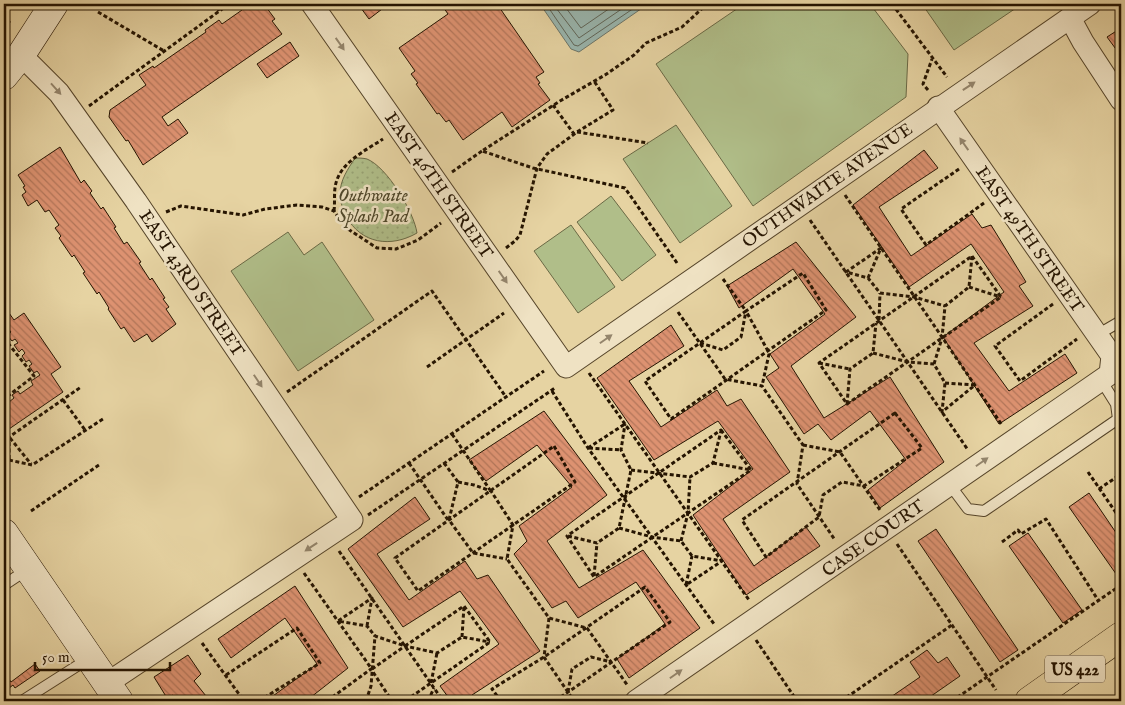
<svg xmlns="http://www.w3.org/2000/svg" width="1125" height="705" font-family="'IM FELL English',serif">
	<style>
		.green { fill: #b0be89; stroke: #6a6945 }
		.park { fill: url(#park-dots); stroke: #6a6945 }
		.water { fill: #99b6af; stroke: #6b7569 }
		.lines { fill: none; stroke-linecap: round; stroke-linejoin: round }
		.shore { stroke: #5f6558; stroke-width: 1 }
		.building { fill: url(#building-back-hatch); stroke: #251401 }
		.lane-casing { stroke: #554429; stroke-width: 12 }
		.street-casing { stroke: #554429; stroke-width: 23 }
		.secondary-casing { stroke: #251401; stroke-width: 29 }
		.primary-casing { stroke: #251401; stroke-width: 29 }
		.path { stroke: #251401; stroke-width: 3; stroke-dasharray: 4 2.5; stroke-linecap: butt }
		.lane { stroke: #efe2c3; stroke-width: 10 }
		.street { stroke: #efe2c3; stroke-width: 21 }
		.secondary { stroke: #efe2c3; stroke-width: 28 }
		.primary { stroke: #e6d3a2; stroke-width: 28 }
		.oneway { fill: #94856c }
		.labels { text-anchor: middle; stroke-width: 5; stroke-linejoin: round; paint-order: stroke }
		.shield { fill: #efe2c3; stroke: #62523b; stroke-width: 1 }
		.shield-label { font-size: 16px; font-weight: bold; fill: #251401 }
		.street-label { font-size: 18px; fill: #251401; stroke: #efe2c3 }
		.park-label { font-size: 18px; font-style: italic; fill: #4f472a; stroke: #efe2c3 }
	</style>
	<defs>
		<pattern id="park-dots" width="8" height="8" patternUnits="userSpaceOnUse" patternTransform="scale(1.25)"><rect width="8" height="8" fill="#b0be89"/><path d="M2 2h.1M6 6h.1" fill="none" stroke="#97a274" stroke-width="1.8" stroke-linecap="round"/></pattern>
		<pattern id="building-back-hatch" width="6" height="6" patternUnits="userSpaceOnUse" patternTransform="scale(1.25)"><rect width="6" height="6" fill="#dd9271"/><path d="M-1 5l2 2M0 0l6 6M5-1l2 2" fill="none" stroke="#b3765a"/></pattern>
	</defs>
	<rect width="100%" height="100%" fill="#e6d3a2"/>
	<filter id="stains"><feTurbulence type="fractalNoise" baseFrequency=".004" numOctaves="4"/><feColorMatrix values="0 0 0 0 .2 0 0 0 0 .09 0 0 0 0 .02 0 0 0 .5 -.17"/></filter>
	<radialGradient id="worn" r=".72"><stop offset=".6" stop-color="#630" stop-opacity="0"/><stop offset="1" stop-color="#630" stop-opacity=".3"/></radialGradient>
	<g class="green">
		<path d="M 744,4 L 870,4 L 908,54 L 906,97 L 753,206 L 656,64 Z"/>
		<path d="M 922,4 L 1022,4 L 954,50 Z"/>
		<path d="M 676,125 L 732,206 L 680,243 L 623,159 Z"/>
		<path d="M 611,196 L 656,255 L 622,281 L 577,222 Z"/>
		<path d="M 571,225 L 615,287 L 578,313 L 534,251 Z"/>
		<path d="M 288,232 L 304,255 L 322,242 L 374,320 L 298,371 L 231,271 Z"/>
	</g>
	<path class="park" d="M 355,158 C 359,158 363,158 367,159 C 387,167 414,212 417,233 C 391,248 361,244 346,216 C 343,209 340,202 340,194 C 340,180 348,169 355,158 Z"/>
	<path class="water" d="M 540,4 L 648,4 L 579,52 L 571,49 Z"/>
	<g class="lines">
		<g class="shore">
			<path d="M 546,4 L 574,45 L 578,46 L 640,4"/>
			<path d="M 553,4 L 579,38 L 629,4"/>
			<path d="M 563,4 L 581,28 L 616,4"/>
		</g>
	</g>
	<g class="building">
		<path d="M 239,4 L 248,4 L 250,6 L 256,4 L 258,6 L 266,7 L 275,19 L 272,21 L 282,34 L 162,117 L 168,126 L 178,119 L 188,133 L 143,165 L 128,140 L 126,141 L 109,117 L 110,110 L 146,85 L 139,75 L 153,66 L 154,68 L 206,32 L 205,30 L 219,20 L 222,24 L 242,10 L 238,5 Z"/>
		<path d="M 358,4 L 385,4 L 386,6 L 369,19 Z"/>
		<path d="M 441,4 L 486,4 L 487,5 L 497,4 L 544,72 L 536,77 L 540,83 L 538,84 L 550,100 L 512,127 L 502,112 L 463,140 L 449,120 L 446,122 L 439,113 L 437,114 L 416,84 L 418,83 L 411,74 L 415,71 L 399,48 L 448,14 Z"/>
		<path d="M 1121,28 L 1121,56 L 1107,37 Z"/>
		<path d="M 290,42 L 299,56 L 267,78 L 257,64 Z"/>
		<path d="M 60,147 L 81,183 L 84,180 L 92,191 L 90,193 L 101,209 L 103,207 L 116,227 L 114,228 L 124,244 L 127,242 L 141,262 L 139,263 L 150,280 L 152,278 L 165,298 L 163,299 L 169,307 L 166,309 L 176,324 L 152,342 L 147,334 L 134,342 L 124,327 L 121,329 L 108,309 L 109,308 L 99,292 L 97,294 L 83,273 L 85,272 L 74,255 L 72,257 L 59,238 L 61,236 L 55,228 L 59,225 L 49,210 L 45,212 L 37,200 L 28,206 L 22,195 L 26,192 L 23,187 L 25,186 L 18,175 Z"/>
		<path d="M 924,150 L 938,168 L 879,207 L 911,256 L 972,214 L 982,228 L 991,225 L 1026,282 L 1019,286 L 1033,306 L 974,343 L 1009,391 L 1065,354 L 1077,373 L 999,424 L 943,337 L 1004,292 L 971,244 L 909,287 L 853,205 Z"/>
		<path d="M 796,242 L 856,317 L 791,366 L 824,418 L 890,377 L 944,462 L 880,508 L 868,490 L 906,460 L 870,411 L 831,440 L 818,424 L 804,434 L 766,377 L 779,368 L 770,354 L 825,314 L 793,269 L 739,308 L 727,286 Z"/>
		<path d="M 4,306 L 14,320 L 24,313 L 61,367 L 51,374 L 63,392 L 9,429 L 4,421 L 4,406 L 14,398 L 12,395 L 18,391 L 20,394 L 33,385 L 31,381 L 40,375 L 37,371 L 34,373 L 29,366 L 32,364 L 29,360 L 26,362 L 22,356 L 25,353 L 22,349 L 19,352 L 14,345 L 18,343 L 15,339 L 12,341 L 7,335 L 11,332 L 6,326 L 4,327 Z"/>
		<path d="M 671,325 L 684,346 L 629,381 L 661,427 L 717,390 L 727,406 L 741,399 L 790,472 L 723,519 L 754,566 L 806,527 L 820,546 L 746,595 L 693,515 L 753,469 L 718,421 L 654,460 L 597,378 Z"/>
		<path d="M 544,411 L 607,495 L 547,541 L 579,588 L 643,550 L 700,628 L 629,678 L 617,659 L 665,624 L 636,582 L 578,618 L 566,601 L 552,608 L 514,554 L 527,541 L 519,526 L 572,487 L 537,445 L 486,481 L 469,460 Z"/>
		<path d="M 1089,493 L 1121,540 L 1121,581 L 1069,507 Z"/>
		<path d="M 415,497 L 430,519 L 377,554 L 409,600 L 465,561 L 477,579 L 488,575 L 540,651 L 472,695 L 477,701 L 451,701 L 440,686 L 499,644 L 460,591 L 403,627 L 348,549 Z"/>
		<path d="M 936,529 L 1018,650 L 1000,662 L 918,541 Z"/>
		<path d="M 1028,533 L 1082,610 L 1063,623 L 1009,546 Z"/>
		<path d="M 295,586 L 348,668 L 306,701 L 266,701 L 317,664 L 285,618 L 231,658 L 218,639 Z"/>
		<path d="M 927,650 L 938,663 L 947,657 L 960,676 L 924,701 L 885,701 L 920,677 L 910,662 Z"/>
		<path d="M 188,655 L 201,674 L 194,681 L 210,701 L 179,701 L 173,695 L 167,698 L 154,677 Z"/>
		<path d="M 35,664 L 40,671 L 15,688 L 13,685 L 4,692 L 4,672 L 11,682 Z"/>
	</g>
	<g class="lines">
		<g class="lane-casing">
			<g id="lane">
				<path d="M 1097,335 L 1121,321"/>
				<path d="M 950,485 L 968,509 L 984,511 L 1118,419 L 1116,404 L 1101,380"/>
				<path d="M 4,585 L 28,569"/>
				<path d="M 22,701 L 88,659"/>
			</g>
		</g>
		<g class="street-casing">
			<g id="street">
				<path d="M 312,4 L 566,367 L 1090,4"/>
				<path d="M 1070,18 L 1083,42 L 1121,100"/>
				<path d="M 21,55 L 59,93 L 136,201 L 352,520 L 106,684"/>
				<path d="M 636,701 L 1110,374 L 1112,356 L 938,107"/>
			</g>
		</g>
		<g class="secondary-casing">
			<g id="secondary">
				<path d="M 4,76 L 21,55 L 54,4"/>
				<path d="M 4,533 L 119,701"/>
			</g>
		</g>
		<g class="primary-casing">
			<path id="primary" d="M 1029,701 L 1121,636"/>
		</g>
		<g class="path">
			<path d="M 215,4 L 219,11"/>
			<path d="M 892,4 L 947,77"/>
			<path d="M 98,12 L 164,51"/>
			<path d="M 4,19 L 10,23"/>
			<path d="M 928,90 L 923,84 L 932,59"/>
			<path d="M 553,105 L 574,134"/>
			<path d="M 89,106 L 229,4"/>
			<path d="M 577,132 L 648,143"/>
			<path d="M 959,169 L 901,209 L 926,245 L 984,203"/>
			<path d="M 452,172 L 482,151"/>
			<path d="M 845,195 L 1002,425"/>
			<path d="M 334,211 C 335,203 334,195 335,188 C 338,163 365,151 383,139"/>
			<path d="M 166,212 L 181,206 L 243,215 L 265,209 L 297,205 L 322,207 L 334,211 L 345,227 L 377,248 L 396,249 L 418,240 L 441,223"/>
			<path d="M 810,220 L 968,450"/>
			<path d="M 506,248 L 515,241 L 520,235 L 537,168 L 547,154 L 577,132 L 613,110 L 594,81"/>
			<path d="M 972,256 L 1001,297 L 847,404 L 819,363 Z"/>
			<path d="M 677,263 L 625,188 L 533,168 L 482,151 L 560,101 L 605,75 L 634,55 L 646,43 L 682,27 L 707,4"/>
			<path d="M 868,278 L 881,248 L 846,272 L 868,278 L 880,293 L 914,297 L 945,306"/>
			<path d="M 723,279 L 746,311"/>
			<path d="M 969,287 L 1001,297"/>
			<path d="M 1053,304 L 995,346 L 1020,381 L 1077,339"/>
			<path d="M 678,312 L 725,379 L 762,386 L 803,445 L 797,484 L 835,540"/>
			<path d="M 879,320 L 880,293"/>
			<path d="M 4,338 L 34,376 L 4,399"/>
			<path d="M 700,343 L 723,350 L 741,337 L 746,311 L 803,273 L 826,310 L 671,419 L 645,381 L 746,311 L 768,351 L 769,354 L 762,386"/>
			<path d="M 873,353 L 908,362 L 934,364 L 945,383 L 942,412 L 975,385 L 945,383"/>
			<path d="M 819,363 L 850,369"/>
			<path d="M 934,364 L 942,338 L 945,306 L 969,287 L 972,256"/>
			<path d="M 427,367 L 504,313"/>
			<path d="M 589,373 L 749,600"/>
			<path d="M 552,391 L 588,448 L 714,624"/>
			<path d="M 287,392 L 432,291 L 506,397"/>
			<path d="M 63,400 L 85,430"/>
			<path d="M 847,404 L 850,369 L 873,353 L 876,323"/>
			<path d="M 895,413 L 922,448 L 864,486 L 842,482 L 823,495 L 819,517 L 766,557 L 742,520 Z"/>
			<path d="M 721,430 L 751,470 L 594,577 L 567,536 Z"/>
			<path d="M 452,434 L 490,490"/>
			<path d="M 10,438 L 31,464"/>
			<path d="M 803,445 L 840,452 L 880,510"/>
			<path d="M 554,446 L 575,482 L 418,591 L 395,558 Z"/>
			<path d="M 588,448 L 625,424"/>
			<path d="M 589,448 L 621,450"/>
			<path d="M 9,460 L 32,465 L 103,419"/>
			<path d="M 4,462 L 9,460 L 9,437 L 81,387"/>
			<path d="M 409,463 L 448,520"/>
			<path d="M 444,463 L 458,482 L 449,520 L 473,553 L 507,559"/>
			<path d="M 713,463 L 751,470"/>
			<path d="M 631,470 L 690,477 L 713,463 L 721,431"/>
			<path d="M 1088,472 L 1121,520"/>
			<path d="M 458,482 L 474,485 L 491,491 L 513,525 L 507,559 L 549,618 L 587,628 L 628,686"/>
			<path d="M 1099,489 L 1121,474"/>
			<path d="M 359,497 L 544,371"/>
			<path d="M 31,511 L 99,465"/>
			<path d="M 368,515 L 555,388"/>
			<path d="M 619,528 L 652,537 L 681,541 L 692,556 L 722,561 L 686,585 L 692,556"/>
			<path d="M 568,536 L 597,543 L 619,528 L 631,470 L 621,450 L 625,424"/>
			<path d="M 681,541 L 688,513 L 690,477"/>
			<path d="M 1002,542 L 1018,530 L 1021,534 L 1046,519 L 1098,600"/>
			<path d="M 897,544 L 996,690"/>
			<path d="M 339,551 L 443,701"/>
			<path d="M 304,573 L 371,668"/>
			<path d="M 594,576 L 597,543"/>
			<path d="M 549,618 L 544,657 L 574,701"/>
			<path d="M 367,626 L 372,598 L 338,621 L 367,626 L 375,636"/>
			<path d="M 462,637 L 464,606"/>
			<path d="M 756,640 L 797,701"/>
			<path d="M 202,643 L 244,701"/>
			<path d="M 372,669 L 405,646 L 437,653 L 462,637 L 490,642"/>
			<path d="M 226,675 L 297,628 L 320,663 L 259,701"/>
			<path d="M 431,683 L 437,653"/>
			<path d="M 568,692 L 572,669 L 591,657 L 611,662"/>
			<path d="M 327,701 L 371,669 L 392,701"/>
			<path d="M 366,701 L 371,686 L 375,636 L 405,646 L 464,606 L 490,642 L 405,701"/>
			<path d="M 428,701 L 434,688"/>
			<path d="M 501,701 L 492,689 L 544,657 L 645,587 L 670,622 L 555,701"/>
			<path d="M 841,701 L 952,625"/>
			<path d="M 952,701 L 1121,585"/>
		</g>
		<use href="#lane" class="lane"/>
		<use href="#street" class="street"/>
		<use href="#secondary" class="secondary"/>
		<use href="#primary" class="primary"/>
	</g>
	<defs><path id="oneway-solid" d="M-6-.8H1V-3.2L6.5 0L1 3.2V.8H-6Z" transform="scale(1.25)"/></defs>
	<g class="oneway">
		<use href="#oneway-solid" transform="translate(340 44) rotate(55)"/>
		<use href="#oneway-solid" transform="translate(969 86) rotate(-34)"/>
		<use href="#oneway-solid" transform="translate(56 89) rotate(48)"/>
		<use href="#oneway-solid" transform="translate(964 144) rotate(-125)"/>
		<use href="#oneway-solid" transform="translate(503 277) rotate(55)"/>
		<use href="#oneway-solid" transform="translate(606 339) rotate(-35)"/>
		<use href="#oneway-solid" transform="translate(258 381) rotate(56)"/>
		<use href="#oneway-solid" transform="translate(982 462) rotate(-35)"/>
		<use href="#oneway-solid" transform="translate(311 547) rotate(146)"/>
		<use href="#oneway-solid" transform="translate(676 674) rotate(-35)"/>
	</g>
	<g class="labels">
		<rect class="shield" x="1045" y="655.5" width="60" height="27" rx="4"/>
		<g class="shield-label">
			<text x="1075" y="675">US 422</text>
		</g>
		<g class="street-label">
			<text transform="translate(439 185) rotate(55)" y="6">EAST 46TH STREET</text>
			<text transform="translate(827 185) rotate(-35)" y="6">OUTHWAITE AVENUE</text>
			<text transform="translate(1030 239) rotate(55)" y="6">EAST 49TH STREET</text>
			<text transform="translate(192 283) rotate(56)" y="6">EAST 43RD STREET</text>
			<text transform="translate(873 538) rotate(-35)" y="6">CASE COURT</text>
		</g>
		<g class="park-label">
			<text x="373" y="201">Outhwaite<tspan x="373" dy="21">Splash Pad</tspan></text>
		</g>
	</g>
	<rect width="1125" height="705" fill="none" stroke="#e6d3a2" stroke-width="20"/>
	<rect x="5" y="5" width="1115" height="695" fill="none" stroke="#251401" stroke-width="2.5"/>
	<rect x="10" y="10" width="1105" height="685" fill="none" stroke="#251401"/>
	<path d="M35 662v8h135v-8" fill="none" stroke="#251401" stroke-width="2.5"/>
	<text x="42" y="662" font-size="15" fill="#251401" stroke="#efe2c3" stroke-width="4" paint-order="stroke">50 m</text>
	<rect width="100%" height="100%" filter="url(#stains)"/>
	<rect width="100%" height="100%" fill="url(#worn)"/>
</svg>
